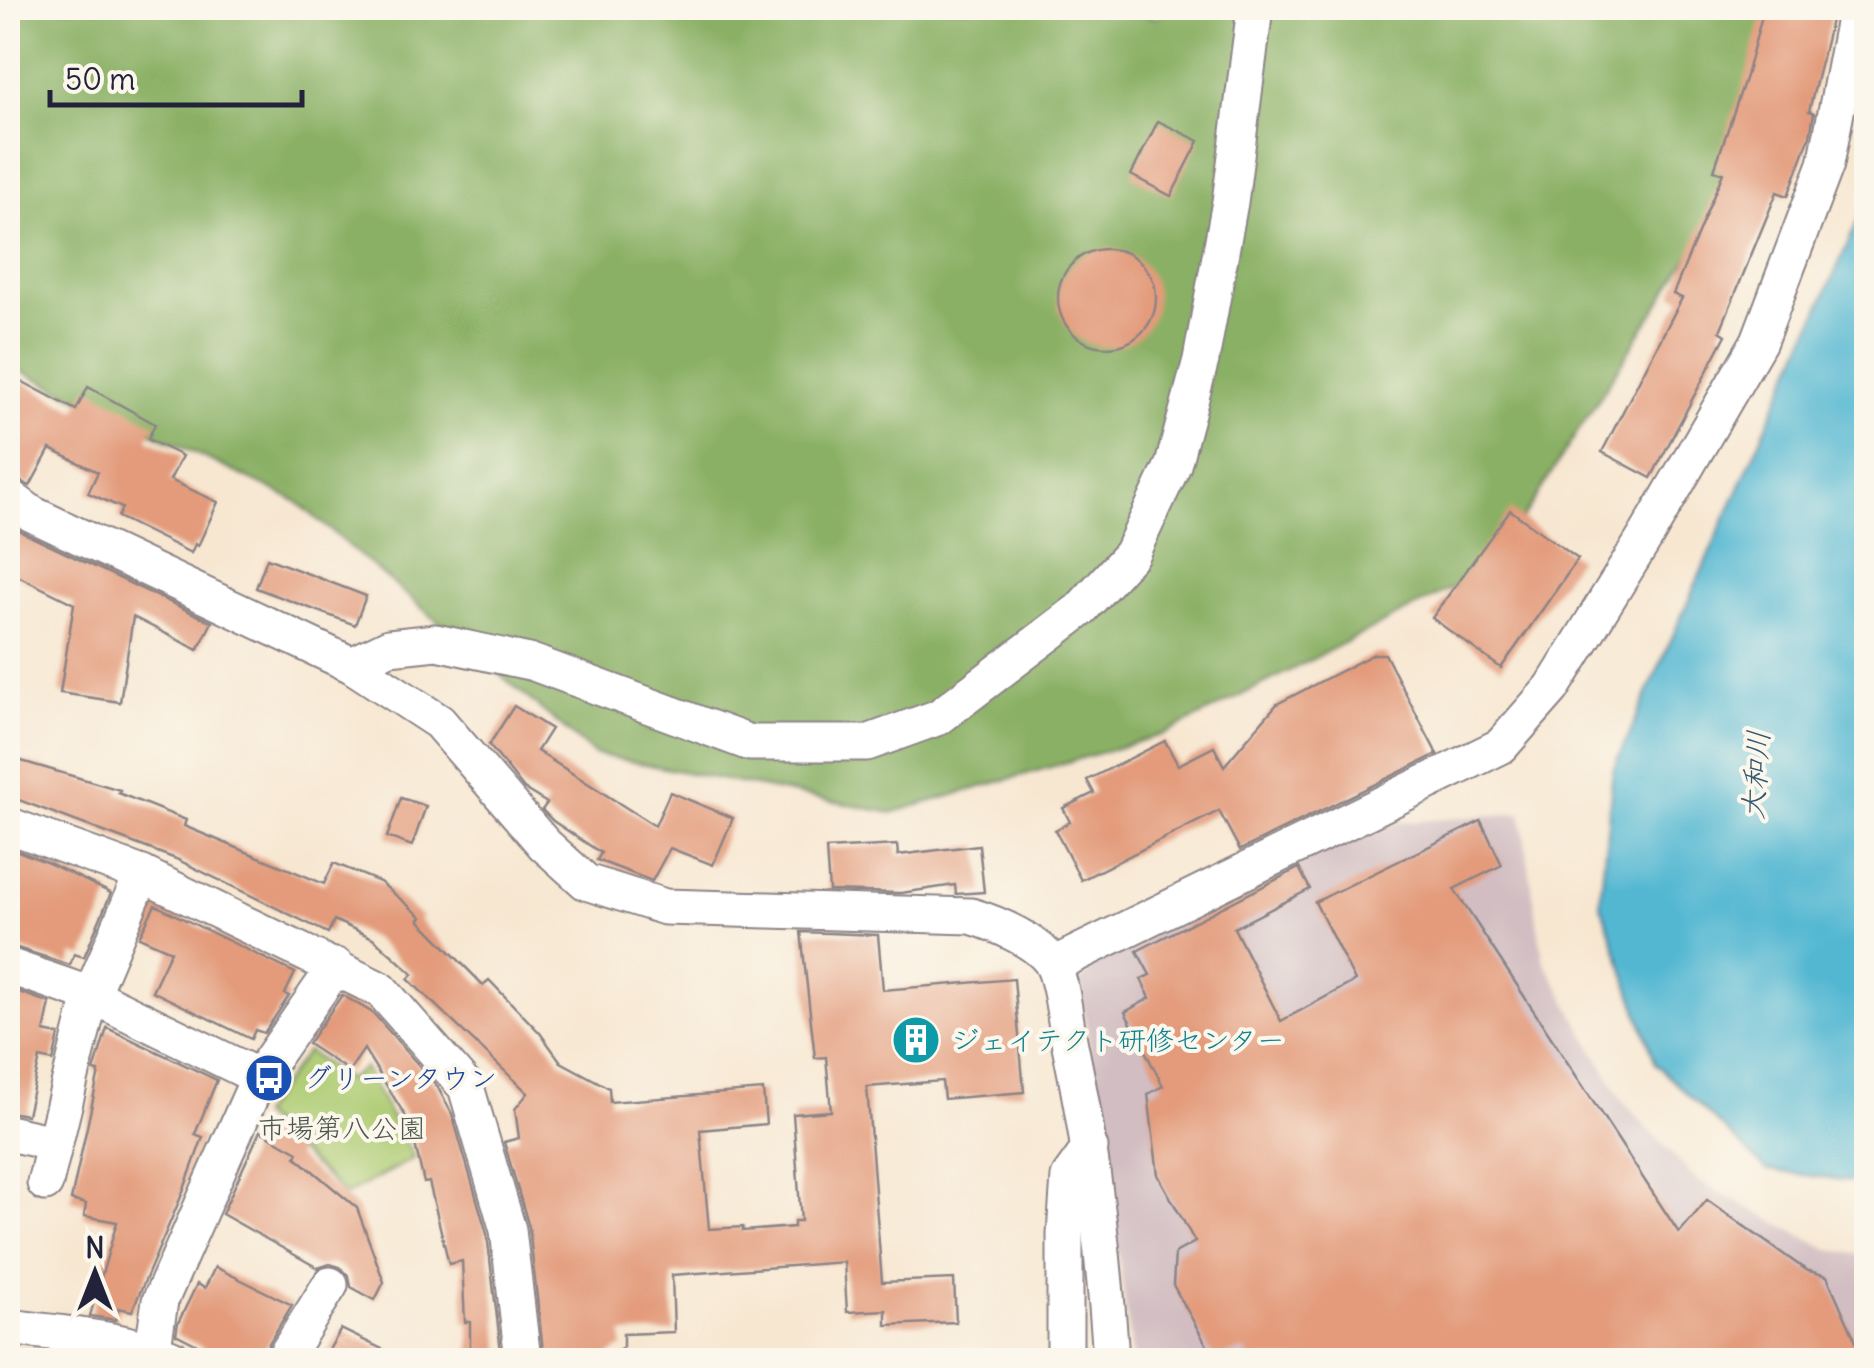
<svg xmlns="http://www.w3.org/2000/svg" width="1874" height="1368" font-family="Delius,'Klee One',sans-serif">
	<style>
		.industrial { fill: #d2bec2 }
		.green { fill: #aecc73; stroke: #687757; stroke-width: 2.5 }
		.forest { fill: #8ab065; stroke: #566950; stroke-width: 2.5 }
		.water { fill: #53b7d2; stroke: #3a6c86; stroke-width: 2.5 }
		.building { fill: #e39b7c }
		.lines { fill: none; stroke-linecap: round; stroke-linejoin: round }
		.minor-casing { stroke: #8c8486; stroke-width: 39 }
		.minor { stroke: #fff; stroke-width: 35 }
		.labels { text-anchor: middle; stroke-width: 8; stroke-linejoin: round; paint-order: stroke }
		.culture-label { font-size: 28px; fill: #0d838f; stroke: #fbf7ec; text-anchor: start }
		.transit-label { font-size: 28px; fill: #164399; stroke: #fbf7ec; text-anchor: start }
		.park-label { font-size: 28px; fill: #4c554c; stroke: #fbf7ec }
		.water-label { font-size: 30px; font-style: italic; fill: #335670; stroke: #fbf7ec }
	</style>
	<rect width="100%" height="100%" fill="#fbf7ec"/>
	<filter id="ink" filterUnits="userSpaceOnUse"><feTurbulence type="fractalNoise" baseFrequency=".01" numOctaves="2"/><feDisplacementMap in="SourceGraphic" scale="20" xChannelSelector="R" yChannelSelector="G"/><feConvolveMatrix kernelMatrix="1 2 1 2 8 2 1 2 1" color-interpolation-filters="sRGB"/></filter>
	<filter id="wash" filterUnits="userSpaceOnUse"><feTurbulence type="fractalNoise" baseFrequency=".0048" numOctaves="4" result="noise"/><feDisplacementMap in="SourceGraphic" scale="40" xChannelSelector="R" yChannelSelector="G"/><feGaussianBlur stdDeviation="2.25" result="paint"/><feColorMatrix in="noise" values="0 0 0 0 0 0 0 0 0 0 0 0 0 0 0 0 0 1.4 0 .05"/><feComposite in="paint" operator="in"/></filter>
	<g filter="url(#wash)">
		<rect width="100%" height="100%" fill="#f7e7d1"/>
		<path class="industrial" d="M 1521,813 L 1543,959 L 1623,1102 L 1698,1181 L 1827,1249 L 1866,1256 L 1866,1360 L 1133,1360 L 1080,982 L 1100,957 L 1357,826 Z"/>
		<path class="green" d="M 307,1051 L 348,1080 L 364,1068 L 414,1158 L 345,1195 L 260,1115 Z"/>
		<path class="forest" d="M 8,8 L 1114,8 L 1157,18 L 1165,8 L 1799,8 L 1765,137 L 1491,568 L 1165,734 L 891,813 L 594,754 L 296,501 L 8,365 Z"/>
		<path class="water" d="M 1866,203 L 1866,1183 L 1767,1170 L 1656,1064 L 1600,902 L 1613,770 Z"/>
		<g id="blocks">
			<g class="building">
				<path d="M 1764,8 L 1834,8 L 1809,111 L 1814,113 L 1810,136 L 1788,196 L 1777,192 L 1720,331 L 1726,335 L 1651,478 L 1602,452 L 1682,298 L 1673,294 L 1723,173 L 1714,170 L 1746,76 Z"/>
				<path d="M 1158,121 L 1199,141 L 1171,196 L 1131,175 Z"/>
				<circle cx="1107" cy="298" r="49"/>
				<path d="M 8,374 L 76,410 L 88,387 L 155,424 L 148,439 L 182,456 L 170,480 L 218,502 L 198,546 L 195,544 L 191,553 L 118,517 L 122,508 L 88,493 L 98,472 L 50,449 L 30,486 L 8,475 Z"/>
				<path d="M 1510,510 L 1578,559 L 1501,668 L 1432,618 Z"/>
				<path d="M 8,522 L 23,533 L 212,622 L 198,650 L 133,617 L 120,702 L 60,693 L 74,604 L 8,571 Z"/>
				<path d="M 267,558 L 366,596 L 355,625 L 256,588 Z"/>
				<path d="M 1374,654 L 1385,654 L 1437,754 L 1240,850 L 1219,811 L 1081,880 L 1055,830 L 1070,822 L 1063,808 L 1094,793 L 1087,780 L 1165,741 L 1178,765 L 1214,747 L 1224,766 L 1277,704 Z"/>
				<path d="M 514,706 L 551,729 L 537,751 L 655,826 L 670,792 L 733,818 L 713,865 L 670,848 L 652,881 L 597,860 L 601,853 L 553,821 L 542,810 L 547,803 L 524,789 L 489,745 Z"/>
				<path d="M 8,757 L 120,790 L 118,793 L 186,820 L 184,826 L 324,884 L 334,863 L 380,882 L 422,917 L 419,920 L 483,985 L 489,980 L 540,1033 L 561,1062 L 609,1088 L 610,1102 L 763,1090 L 766,1124 L 700,1130 L 709,1229 L 743,1227 L 743,1231 L 794,1227 L 794,1221 L 801,1221 L 793,1114 L 831,1111 L 826,1057 L 815,1058 L 801,932 L 878,935 L 883,990 L 1014,979 L 1024,1092 L 944,1099 L 942,1081 L 867,1087 L 882,1282 L 954,1279 L 956,1322 L 886,1325 L 886,1310 L 847,1312 L 844,1262 L 672,1275 L 674,1332 L 623,1334 L 623,1347 L 601,1360 L 544,1360 L 529,1227 L 504,1142 L 519,1138 L 515,1109 L 528,1093 L 408,979 L 413,974 L 373,938 L 334,920 L 328,933 L 176,859 L 8,796 Z"/>
				<path d="M 401,798 L 426,806 L 412,846 L 387,837 Z"/>
				<path d="M 1481,821 L 1502,865 L 1454,889 L 1679,1233 L 1707,1200 L 1806,1270 L 1827,1276 L 1864,1360 L 1250,1360 L 1245,1350 L 1214,1358 L 1173,1285 L 1175,1253 L 1195,1242 L 1158,1175 L 1148,1094 L 1163,1086 L 1125,1012 L 1150,998 L 1141,979 L 1150,975 L 1137,951 L 1299,868 L 1310,889 L 1234,928 L 1281,1021 L 1355,981 L 1315,902 Z"/>
				<path d="M 897,845 L 898,855 L 979,845 L 984,892 L 956,894 L 955,885 L 901,893 L 829,891 L 826,849 Z"/>
				<path d="M 8,847 L 51,864 L 111,893 L 84,957 L 74,954 L 70,965 L 8,945 Z"/>
				<path d="M 155,905 L 295,973 L 285,994 L 289,996 L 264,1033 L 255,1030 L 251,1039 L 152,991 L 171,951 L 139,937 Z"/>
				<path d="M 8,988 L 50,1003 L 44,1032 L 59,1035 L 53,1061 L 40,1058 L 27,1115 L 8,1112 Z"/>
				<path d="M 342,995 L 373,1013 L 437,1086 L 452,1114 L 487,1234 L 502,1360 L 470,1360 L 470,1322 L 465,1322 L 462,1261 L 449,1264 L 429,1182 L 424,1183 L 415,1144 L 403,1123 L 408,1120 L 364,1049 L 349,1071 L 308,1044 Z"/>
				<path d="M 107,1028 L 217,1080 L 195,1134 L 203,1137 L 183,1192 L 132,1311 L 118,1308 L 116,1320 L 90,1316 L 117,1222 L 84,1216 L 86,1204 L 71,1200 L 99,1072 L 94,1071 Z"/>
				<path d="M 260,1131 L 298,1152 L 296,1157 L 357,1208 L 384,1282 L 375,1300 L 351,1287 L 349,1276 L 340,1267 L 330,1264 L 318,1268 L 222,1214 Z"/>
				<path d="M 215,1267 L 292,1305 L 259,1360 L 247,1360 L 224,1347 L 219,1356 L 176,1334 L 178,1323 L 197,1284 L 205,1288 Z"/>
				<path d="M 341,1329 L 405,1360 L 323,1360 Z"/>
			</g>
		</g>
	</g>
	<g filter="url(#ink)">
		<use href="#blocks" fill-opacity="0" stroke="#8c8486" stroke-width="2.5"/>
		<g class="lines">
			<g class="minor-casing">
				<g id="minor">
					<path d="M 8,496 L 32,514 L 352,665 L 439,722 L 544,844 L 586,882 L 665,907 L 971,916 C 995,923 1043,943 1054,967 C 1064,991 1065,1024 1071,1050 C 1093,1155 1104,1253 1111,1360"/>
					<path d="M 352,665 L 389,647 L 436,642 L 534,663 L 750,743 L 867,743 L 939,717 L 1080,610 L 1131,554 L 1173,465 L 1201,360 L 1230,202 L 1255,8"/>
					<path d="M 8,825 L 142,874 L 381,990 L 466,1087 L 508,1230 L 523,1360"/>
					<path d="M 1053,965 L 1501,746 L 1552,688 L 1646,536 L 1759,341 L 1826,164 L 1856,8"/>
					<path d="M 8,966 L 91,995 L 259,1077"/>
					<path d="M 8,1133 L 54,1143"/>
					<path d="M 45,1183 L 91,995 L 142,874"/>
					<path d="M 8,1327 C 58,1333 131,1339 176,1360"/>
					<path d="M 151,1360 L 160,1301 L 259,1077 L 336,966"/>
					<path d="M 283,1360 L 330,1285"/>
					<path d="M 1065,1360 L 1065,1234 L 1069,1177 L 1090,1148"/>
				</g>
			</g>
			<use href="#minor" class="minor"/>
		</g>
	</g>
	<defs>
		<g id="building-disc" transform="scale(2.5)"><circle r="9.5" fill="#0f9aa8" stroke="#fbf7ec"/><path d="M-4-6H4V6H1V3H-1V6H-4ZM-2.5-4.3h1.7v1.8h-1.7ZM.8-4.3h1.7v1.8H.8ZM-2.5-1h1.7V.8h-1.7ZM.8-1h1.7V.8H.8Z" fill="#fff"/></g>
		<g id="bus-disc" transform="scale(2.5)"><circle r="9.5" fill="#1a4fb4" stroke="#fbf7ec"/><path d="M-5-6H5V4H4V6H2V4H-2V6H-4V4H-5ZM-3.5-4V0h7V-4ZM-3.5 1.2v1.5H-2V1.2ZM2 1.2v1.5H3.5V1.2Z" fill="#fff"/></g>
	</defs>
	<g fill-rule="evenodd">
		<use href="#building-disc" x="916" y="1040"/>
		<use href="#bus-disc" x="269" y="1078"/>
	</g>
	<g class="labels">
		<g class="culture-label">
			<text x="951" y="1050">ジェイテクト研修センター</text>
		</g>
		<g class="transit-label">
			<text x="304" y="1088">グリーンタウン</text>
		</g>
		<g class="park-label">
			<text x="342" y="1138">市場第八公園</text>
		</g>
		<g class="water-label">
			<text transform="translate(1756 775) rotate(-86)" y="10">大和川</text>
		</g>
	</g>
	<rect width="1874" height="1368" fill="none" stroke="#fbf7ec" stroke-width="40"/>
	<g transform="translate(95 1273)" stroke="#fbf7ec" stroke-width="8" paint-order="stroke">
	<path d="M0-8L18 38L0 25L-18 38Z" fill="#22223b"/>
	<text y="-15" font-size="28" font-weight="bold" text-anchor="middle" fill="#22223b">N</text>
	</g>
	<path d="M50 90v15h252v-15" fill="none" stroke="#22223b" stroke-width="5"/>
	<text x="65" y="90" font-size="30" fill="#22223b" stroke="#fbf7ec" stroke-width="8" paint-order="stroke">50 m</text>
</svg>
